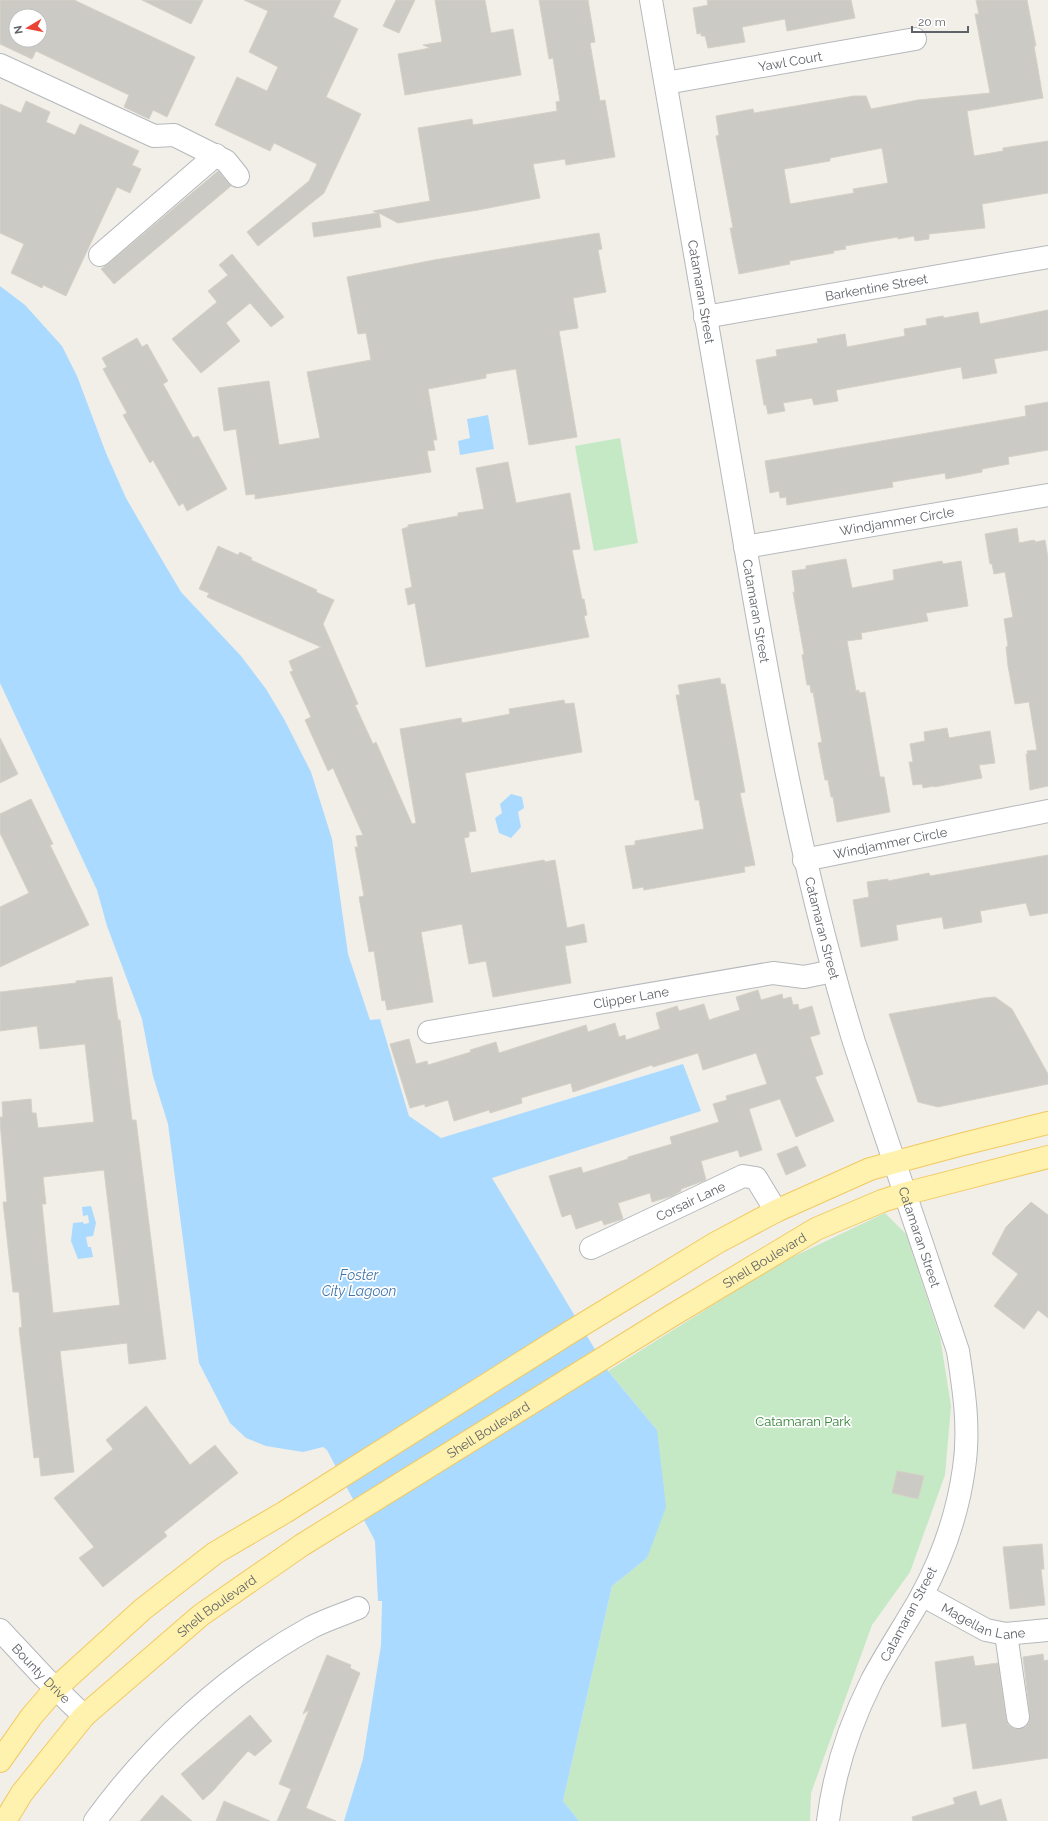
<svg xmlns="http://www.w3.org/2000/svg" width="1048" height="1821" font-family="Raleway,sans-serif">
	<style>
		.green { fill: #c5e8c5 }
		.water { fill: #aadaff }
		.building { fill: #cccac5; stroke: #d6d1c6; fill-rule: evenodd }
		.lines { fill: none; stroke-linecap: round; stroke-linejoin: round }
		.minor-casing { stroke: #b5b8bc; stroke-width: 24 }
		.major-casing { stroke: #f2c960; stroke-width: 24 }
		.minor { stroke: #fff; stroke-width: 22 }
		.major { stroke: #fff2af; stroke-width: 22 }
		.labels { text-anchor: middle; stroke-width: 3.5; stroke-linejoin: round; paint-order: stroke }
		.street-label { font-size: 13px; fill: #5f6368; stroke: #fff }
		.park-label { font-size: 13px; fill: #348238; stroke: #fff }
		.water-label { font-size: 14px; font-style: italic; fill: #4174aa; stroke: #fff }
	</style>
	<rect width="100%" height="100%" fill="#f1efe8"/>
	<g class="green">
		<path d="M 620,438 L 638,543 L 594,551 L 575,446 Z"/>
		<path d="M 885,1213 L 906,1234 L 940,1337 L 951,1406 L 945,1475 L 910,1572 L 872,1625 L 811,1793 L 810,1821 L 579,1821 L 563,1801 L 612,1586 L 647,1558 L 657,1430 L 608,1371 L 780,1263 Z"/>
	</g>
	<g class="water">
		<path d="M 0,286 L 25,305 L 62,346 L 77,376 L 106,453 L 126,498 L 152,543 L 181,592 L 241,656 L 266,689 L 284,719 L 311,772 L 332,839 L 348,954 L 370,1020 L 380,1019 L 409,1116 L 441,1138 L 683,1064 L 701,1111 L 492,1178 L 608,1371 L 657,1430 L 666,1507 L 647,1558 L 612,1586 L 563,1801 L 579,1821 L 344,1821 L 363,1759 L 381,1645 L 382,1601 L 378,1601 L 375,1541 L 327,1450 L 323,1447 L 303,1452 L 266,1446 L 246,1438 L 230,1423 L 199,1363 L 168,1124 L 153,1076 L 142,1019 L 107,926 L 97,890 L 0,683 Z"/>
		<path d="M 488,415 L 494,449 L 460,455 L 458,441 L 470,438 L 467,419 Z"/>
		<path d="M 511,794 L 522,797 L 524,808 L 518,812 L 521,827 L 511,838 L 499,833 L 495,818 L 502,813 L 500,804 Z"/>
		<path d="M 91,1206 L 96,1223 L 93,1236 L 86,1237 L 88,1247 L 91,1247 L 93,1257 L 78,1259 L 71,1241 L 73,1223 L 83,1222 L 84,1224 L 89,1223 L 88,1215 L 83,1216 L 82,1207 Z"/>
	</g>
	<g class="building">
		<path d="M 0,0 L 74,0 L 195,57 L 167,117 L 153,110 L 149,119 L 124,107 L 129,95 L 36,51 L 32,59 L 0,44 ZM 16,16 L 40,16 L 40,40 L 16,40 Z"/>
		<path d="M 142,0 L 203,0 L 191,24 Z"/>
		<path d="M 244,0 L 341,0 L 333,17 L 358,29 L 326,97 L 361,114 L 324,193 L 258,246 L 247,232 L 309,181 L 317,164 L 274,143 L 270,151 L 215,125 L 237,77 L 267,91 L 278,67 L 249,52 L 268,11 Z"/>
		<path d="M 396,0 L 415,0 L 399,33 L 383,26 Z"/>
		<path d="M 435,0 L 485,0 L 491,33 L 513,29 L 521,75 L 405,95 L 398,54 L 430,48 L 423,45 L 442,42 Z"/>
		<path d="M 539,0 L 588,0 L 595,42 L 590,43 L 600,101 L 605,100 L 615,157 L 566,165 L 565,159 L 533,164 L 540,198 L 478,210 L 398,223 L 379,213 L 381,227 L 314,237 L 312,223 L 377,213 L 373,211 L 430,201 L 418,128 L 472,119 L 473,125 L 557,111 L 556,102 L 560,101 L 553,58 L 549,59 Z"/>
		<path d="M 707,0 L 851,0 L 855,18 L 787,31 L 785,19 L 742,27 L 745,42 L 708,48 L 705,36 L 701,36 L 701,33 L 697,34 L 693,8 L 708,5 Z"/>
		<path d="M 976,0 L 1027,0 L 1036,46 L 1034,46 L 1043,98 L 967,111 L 974,156 L 1003,151 L 1003,148 L 1048,141 L 1048,193 L 982,204 L 985,228 L 929,234 L 929,239 L 915,241 L 914,236 L 898,239 L 898,237 L 845,246 L 846,249 L 833,251 L 834,253 L 789,261 L 790,264 L 739,274 L 730,228 L 733,228 L 716,136 L 719,135 L 716,116 L 753,109 L 754,113 L 854,96 L 866,96 L 871,109 L 918,100 L 990,93 L 975,14 L 979,14 ZM 882,148 L 888,183 L 853,189 L 854,193 L 790,204 L 784,169 L 830,161 L 830,158 Z"/>
		<path d="M 26,101 L 50,112 L 46,122 L 75,135 L 80,124 L 139,151 L 132,165 L 141,169 L 130,193 L 117,187 L 66,296 L 43,285 L 42,288 L 11,273 L 24,244 L 0,233 L 0,104 L 21,113 Z"/>
		<path d="M 218,171 L 231,186 L 114,284 L 101,269 L 108,264 Z"/>
		<path d="M 599,233 L 602,249 L 598,250 L 606,292 L 573,298 L 578,328 L 559,331 L 577,437 L 529,445 L 516,369 L 486,374 L 486,378 L 428,389 L 437,440 L 433,440 L 435,450 L 427,451 L 431,472 L 255,499 L 255,494 L 246,495 L 236,429 L 224,431 L 218,388 L 269,381 L 279,445 L 320,438 L 307,372 L 371,360 L 366,333 L 358,334 L 347,277 L 434,260 Z"/>
		<path d="M 232,254 L 284,317 L 271,327 L 250,303 L 226,323 L 240,341 L 201,373 L 172,339 L 217,302 L 208,291 L 228,275 L 219,265 Z"/>
		<path d="M 1048,310 L 1048,350 L 994,359 L 997,373 L 963,379 L 961,367 L 836,390 L 838,401 L 814,405 L 812,398 L 783,403 L 785,411 L 768,414 L 766,405 L 764,405 L 756,360 L 777,356 L 776,350 L 818,343 L 817,339 L 845,334 L 847,347 L 905,336 L 904,329 L 927,325 L 926,319 L 943,316 L 944,318 L 978,312 L 980,324 Z"/>
		<path d="M 137,338 L 142,347 L 147,344 L 168,381 L 163,384 L 193,438 L 198,436 L 227,489 L 187,511 L 183,503 L 179,506 L 153,460 L 150,463 L 123,415 L 127,413 L 103,369 L 107,367 L 102,358 Z"/>
		<path d="M 1048,402 L 1048,450 L 1008,457 L 1009,464 L 982,469 L 982,472 L 946,479 L 945,473 L 892,482 L 893,487 L 787,505 L 786,497 L 780,498 L 779,491 L 770,493 L 765,461 L 1026,416 L 1025,406 Z"/>
		<path d="M 508,462 L 516,503 L 570,493 L 580,549 L 572,550 L 582,599 L 584,599 L 587,615 L 584,616 L 589,637 L 426,667 L 415,603 L 408,605 L 405,589 L 412,587 L 402,529 L 408,527 L 408,525 L 458,516 L 458,513 L 484,509 L 476,468 Z"/>
		<path d="M 1017,528 L 1019,543 L 1034,540 L 1036,542 L 1045,540 L 1048,558 L 1048,786 L 1030,790 L 1026,754 L 1028,754 L 1027,751 L 1037,750 L 1029,702 L 1015,704 L 1008,666 L 1006,647 L 1008,646 L 1004,619 L 1013,617 L 1005,572 L 994,574 L 992,564 L 990,564 L 985,534 Z"/>
		<path d="M 218,546 L 238,555 L 240,552 L 252,558 L 251,560 L 317,590 L 316,592 L 334,600 L 323,624 L 358,704 L 355,705 L 373,744 L 376,742 L 412,824 L 416,823 L 400,729 L 461,718 L 462,723 L 510,714 L 509,709 L 564,700 L 565,704 L 574,703 L 582,752 L 465,773 L 476,831 L 469,832 L 469,837 L 464,838 L 471,873 L 544,860 L 545,862 L 555,860 L 567,928 L 584,924 L 587,942 L 565,946 L 571,983 L 493,997 L 486,961 L 469,964 L 462,924 L 421,932 L 433,1002 L 387,1010 L 385,1000 L 382,1001 L 374,951 L 369,952 L 359,897 L 364,896 L 355,847 L 358,847 L 356,836 L 363,835 L 333,768 L 328,771 L 305,720 L 311,717 L 290,672 L 293,671 L 289,661 L 321,647 L 207,597 L 209,593 L 199,589 Z"/>
		<path d="M 846,559 L 852,588 L 894,580 L 893,570 L 942,561 L 943,564 L 961,561 L 968,606 L 926,613 L 928,621 L 861,633 L 862,639 L 847,641 L 856,691 L 859,690 L 859,693 L 865,692 L 880,777 L 884,777 L 890,812 L 837,822 L 833,797 L 831,797 L 828,780 L 825,780 L 818,743 L 822,742 L 813,692 L 811,693 L 810,685 L 807,685 L 802,655 L 804,654 L 793,592 L 795,592 L 792,571 L 806,569 L 806,566 Z"/>
		<path d="M 720,678 L 721,684 L 725,684 L 745,792 L 740,793 L 755,865 L 744,867 L 745,872 L 644,890 L 643,887 L 633,889 L 625,846 L 635,845 L 635,841 L 704,829 L 699,800 L 695,800 L 676,695 L 680,695 L 678,685 Z"/>
		<path d="M 947,728 L 949,738 L 990,731 L 995,763 L 979,765 L 982,778 L 934,787 L 934,786 L 923,788 L 922,784 L 913,785 L 909,762 L 913,762 L 910,744 L 925,741 L 924,732 Z"/>
		<path d="M 0,738 L 18,774 L 0,783 Z"/>
		<path d="M 31,799 L 53,844 L 50,845 L 89,925 L 0,967 L 0,907 L 29,893 L 0,833 L 0,814 Z"/>
		<path d="M 1048,855 L 1048,913 L 1030,916 L 1026,903 L 980,911 L 982,922 L 944,929 L 942,917 L 896,925 L 898,940 L 861,947 L 853,900 L 869,897 L 867,882 L 888,879 L 888,881 L 929,873 L 930,876 Z"/>
		<path d="M 112,977 L 118,1020 L 120,1020 L 132,1120 L 136,1120 L 166,1359 L 129,1364 L 127,1343 L 60,1351 L 74,1472 L 41,1476 L 39,1457 L 34,1458 L 19,1328 L 22,1327 L 19,1292 L 13,1292 L 3,1202 L 7,1202 L 0,1122 L 0,1117 L 3,1117 L 2,1102 L 31,1099 L 32,1113 L 36,1113 L 38,1128 L 94,1122 L 85,1044 L 40,1049 L 37,1026 L 0,1031 L 0,992 L 76,983 L 76,981 ZM 104,1170 L 120,1305 L 53,1313 L 42,1204 L 46,1204 L 43,1177 Z"/>
		<path d="M 758,990 L 761,1000 L 782,994 L 783,999 L 791,997 L 793,1005 L 798,1004 L 799,1010 L 812,1006 L 820,1034 L 810,1037 L 823,1074 L 815,1077 L 834,1121 L 796,1137 L 780,1099 L 749,1109 L 762,1150 L 740,1157 L 738,1150 L 701,1161 L 706,1180 L 681,1189 L 681,1191 L 672,1196 L 652,1202 L 650,1193 L 618,1203 L 623,1219 L 604,1225 L 602,1220 L 576,1229 L 571,1214 L 562,1217 L 549,1176 L 581,1167 L 583,1173 L 628,1159 L 628,1157 L 672,1144 L 670,1137 L 719,1122 L 713,1104 L 727,1100 L 726,1096 L 767,1084 L 756,1053 L 703,1070 L 698,1053 L 653,1067 L 652,1065 L 573,1092 L 571,1083 L 521,1098 L 522,1103 L 490,1113 L 489,1110 L 454,1121 L 448,1100 L 425,1107 L 425,1104 L 410,1108 L 390,1044 L 409,1039 L 416,1064 L 427,1061 L 428,1065 L 471,1052 L 470,1050 L 496,1042 L 499,1053 L 586,1025 L 588,1032 L 615,1023 L 619,1037 L 625,1035 L 626,1040 L 660,1029 L 656,1013 L 677,1006 L 679,1011 L 704,1004 L 709,1020 L 740,1010 L 736,997 Z"/>
		<path d="M 995,997 L 1012,1009 L 1048,1074 L 1048,1084 L 938,1107 L 918,1102 L 889,1014 L 984,998 Z"/>
		<path d="M 797,1146 L 806,1166 L 786,1175 L 777,1154 Z"/>
		<path d="M 1031,1202 L 1048,1215 L 1048,1318 L 1038,1310 L 1024,1329 L 994,1306 L 1018,1274 L 992,1254 L 1006,1227 Z"/>
		<path d="M 146,1406 L 190,1465 L 215,1445 L 238,1473 L 164,1532 L 167,1536 L 103,1587 L 79,1558 L 94,1547 L 54,1498 L 113,1449 L 106,1440 Z"/>
		<path d="M 897,1471 L 924,1476 L 918,1499 L 892,1493 Z"/>
		<path d="M 1042,1544 L 1044,1569 L 1041,1569 L 1045,1605 L 1010,1609 L 1003,1547 Z"/>
		<path d="M 1043,1654 L 1044,1661 L 1048,1660 L 1048,1758 L 973,1769 L 966,1723 L 942,1727 L 935,1662 L 973,1656 L 975,1666 L 998,1663 L 1006,1719 L 1008,1725 L 1013,1728 L 1019,1729 L 1026,1727 L 1029,1722 L 1030,1716 L 1023,1657 Z"/>
		<path d="M 327,1655 L 351,1665 L 350,1668 L 360,1673 L 306,1808 L 336,1821 L 277,1821 L 291,1789 L 279,1784 L 309,1710 L 303,1714 Z"/>
		<path d="M 250,1715 L 272,1741 L 255,1756 L 248,1751 L 213,1791 L 203,1800 L 181,1774 Z"/>
		<path d="M 976,1791 L 980,1806 L 1001,1799 L 1007,1821 L 913,1821 L 912,1817 L 955,1804 L 953,1798 Z"/>
		<path d="M 162,1795 L 192,1821 L 140,1821 Z"/>
		<path d="M 224,1801 L 270,1821 L 216,1821 Z"/>
	</g>
	<g class="lines">
		<g class="minor-casing">
			<g id="minor">
				<path id="s1" d="M 651,0 C 682,172 710,344 740,516 C 770,693 801,870 854,1042 L 958,1351 C 964,1390 970,1429 964,1468 C 958,1512 942,1558 921,1597 C 905,1625 887,1652 872,1680 C 850,1724 834,1772 828,1821"/>
				<path d="M 0,65 L 154,136 L 174,135 L 226,161 L 238,176"/>
				<path id="s2" d="M 666,83 L 915,39"/>
				<path d="M 100,255 L 216,155"/>
				<path id="s3" d="M 705,317 L 1048,257"/>
				<path id="s4" d="M 745,547 L 1048,495"/>
				<path id="s5" d="M 804,860 L 1048,811"/>
				<path id="s6" d="M 429,1032 L 773,973 L 804,977 L 833,971"/>
				<path id="s7" d="M 591,1248 L 743,1176 L 756,1178 L 776,1211"/>
				<path id="s8" d="M 922,1595 L 986,1630 L 1006,1634 L 1048,1630"/>
				<path id="s9" d="M 0,1630 L 43,1676 L 84,1716"/>
				<path d="M 1006,1634 L 1018,1717"/>
				<path d="M 95,1821 C 150,1745 228,1673 310,1628 C 325,1620 342,1615 358,1608"/>
			</g>
		</g>
		<g class="major-casing">
			<g id="major">
				<path d="M 0,1761 L 31,1717 L 55,1689 L 143,1609 L 215,1553 L 285,1512 L 572,1331 L 716,1243 L 776,1211 L 870,1169 L 963,1144 L 1048,1123"/>
				<path id="s10" d="M 5,1821 L 22,1793 L 84,1716 L 201,1615 L 302,1545 L 671,1316 L 816,1229 L 882,1201 L 904,1194 L 1048,1157"/>
			</g>
		</g>
		<use href="#minor" class="minor"/>
		<use href="#major" class="major"/>
	</g>
	<g class="labels">
		<g class="street-label">
			<text dy="5" stroke="none"><textPath href="#s2" startOffset="126">Yawl Court</textPath></text>
			<text dy="5" stroke="none"><textPath href="#s3" startOffset="174">Barkentine Street</textPath></text>
			<text dy="5" stroke="none"><textPath href="#s1" startOffset="296">Catamaran Street</textPath></text>
			<text dy="5" stroke="none"><textPath href="#s4" startOffset="154">Windjammer Circle</textPath></text>
			<text dy="5" stroke="none"><textPath href="#s1" startOffset="620">Catamaran Street</textPath></text>
			<text dy="5" stroke="none"><textPath href="#s5" startOffset="88">Windjammer Circle</textPath></text>
			<text dy="5" stroke="none"><textPath href="#s1" startOffset="944">Catamaran Street</textPath></text>
			<text dy="5" stroke="none"><textPath href="#s6" startOffset="205">Clipper Lane</textPath></text>
			<text dy="5" stroke="none"><textPath href="#s7" startOffset="110">Corsair Lane</textPath></text>
			<text dy="5" stroke="none"><textPath href="#s1" startOffset="1268">Catamaran Street</textPath></text>
			<text dy="5" stroke="none"><textPath href="#s10" startOffset="952">Shell Boulevard</textPath></text>
			<text dy="5" stroke="none"><textPath href="#s10" startOffset="628">Shell Boulevard</textPath></text>
			<text dy="5" stroke="none"><textPath href="#s10" startOffset="304">Shell Boulevard</textPath></text>
			<text transform="translate(908 1614) rotate(-62)" y="5">Catamaran Street</text>
			<text dy="5" stroke="none"><textPath href="#s8" startOffset="68">Magellan Lane</textPath></text>
			<text dy="5" stroke="none"><textPath href="#s9" startOffset="60">Bounty Drive</textPath></text>
		</g>
		<g class="park-label">
			<text x="803" y="1426">Catamaran Park</text>
		</g>
		<g class="water-label">
			<text x="359" y="1280">Foster<tspan x="359" dy="16">City Lagoon</tspan></text>
		</g>
	</g>
	<g transform="translate(28 28) rotate(260)"><circle r="19" fill="#ffffff" stroke="#bfc1c3"/>
	<path d="M0-3L7 15L0 10L-7 15Z" fill="#ea4335"/>
	<text y="-6" font-size="11" font-weight="bold" text-anchor="middle" fill="#5f6368">N</text>
	</g>
	<path d="M912 26v6h56v-6" fill="none" stroke="#5f6368" stroke-width="2"/>
	<text x="918" y="26" font-size="12" fill="#5f6368" stroke="#ffffff" stroke-width="3" paint-order="stroke">20 m</text>
</svg>
